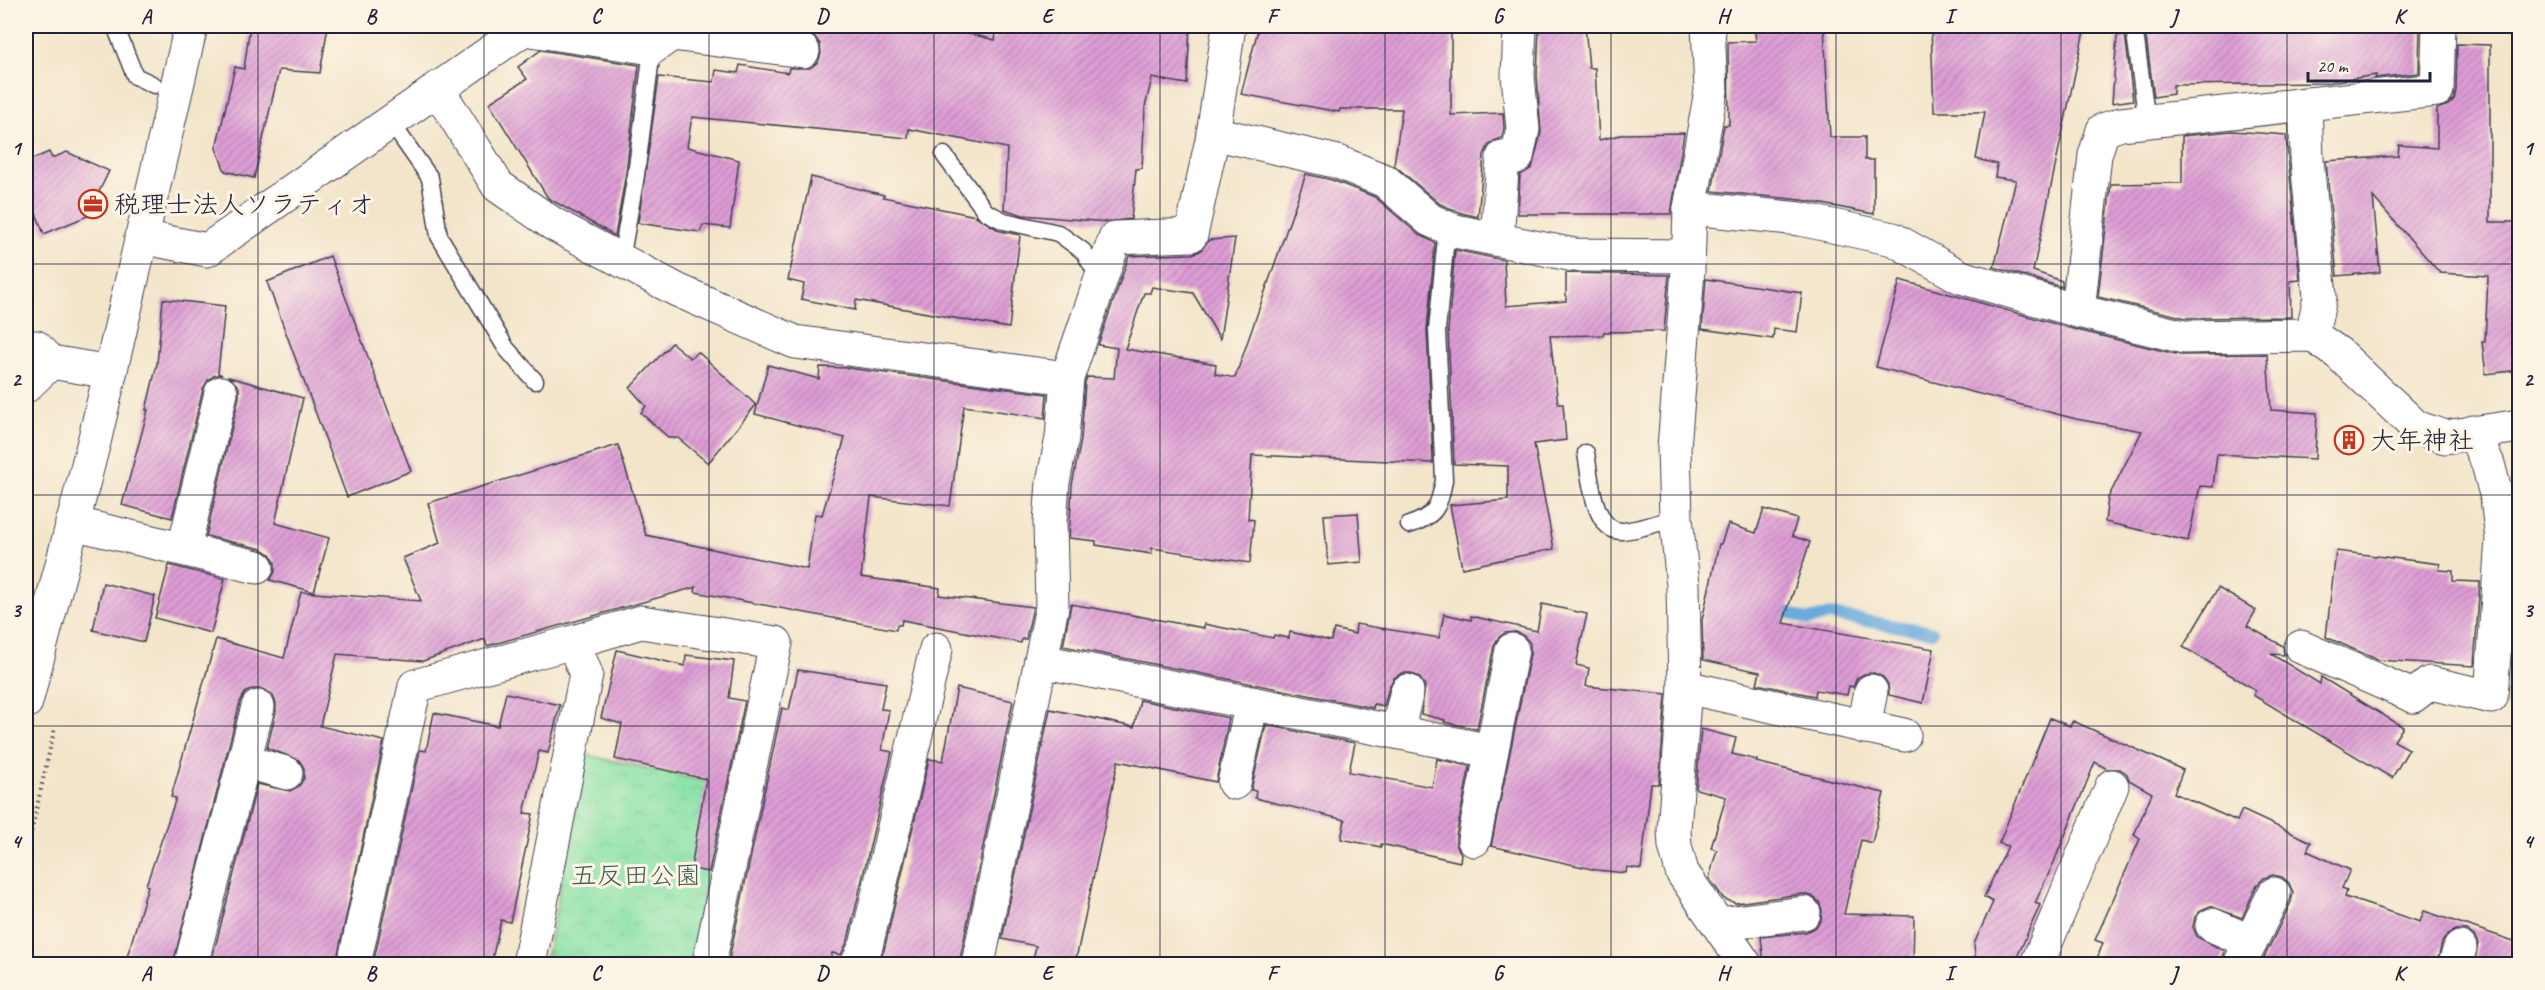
<svg xmlns="http://www.w3.org/2000/svg" width="2545" height="990" font-family="Caveat,'Klee One',sans-serif">
	<style>
		.park { fill: url(#park-crowns); stroke: #568270; stroke-width: 1.5 }
		.lines { fill: none; stroke-linecap: round; stroke-linejoin: round }
		.stream { stroke: #69aadd; stroke-width: 12 }
		.building { fill: url(#building-hatch) }
		.lane-casing { stroke: #413f50; stroke-width: 19 }
		.street-casing { stroke: #413f50; stroke-width: 35 }
		.secondary-casing { stroke: #413f50; stroke-width: 35 }
		.path { stroke: #413f50; stroke-width: 4; stroke-dasharray: 1.5 4.5; stroke-linecap: butt }
		.lane { stroke: #fff; stroke-width: 16 }
		.street { stroke: #fff; stroke-width: 33 }
		.secondary { stroke: #fff; stroke-width: 33 }
		.grid { fill: none; stroke: #22223b; stroke-width: 1.5; stroke-opacity: 0.55 }
		.labels { text-anchor: middle; stroke-width: 6; stroke-linejoin: round; paint-order: stroke }
		.poi-label { font-size: 26px; fill: #22223b; stroke: #fcf5e5; text-anchor: start }
		.park-label { font-size: 26px; fill: #415c5b; stroke: #fcf5e5 }
		.neatline { fill: none; stroke: #22223b; stroke-width: 2 }
		.grid-label { font-size: 20px; text-anchor: middle; font-weight: bold; fill: #22223b }
	</style>
	<defs>
		<pattern id="park-crowns" width="20" height="18" patternUnits="userSpaceOnUse" patternTransform="scale(1.5)"><rect width="20" height="18" fill="#89e2a6"/><path d="M2 6a3 3 0 1 1 6 0M12 15a3 3 0 1 1 6 0" fill="none" stroke="#76c290"/></pattern>
		<pattern id="building-hatch" width="6" height="6" patternUnits="userSpaceOnUse" patternTransform="scale(1.5)"><rect width="6" height="6" fill="#de9dd5"/><path d="M-1 1l2-2M0 6l6-6M5 7l2-2" fill="none" stroke="#b480ae"/></pattern>
	</defs>
	<rect width="100%" height="100%" fill="#fcf5e5"/>
	<filter id="ink" filterUnits="userSpaceOnUse"><feTurbulence type="fractalNoise" baseFrequency=".0167" numOctaves="2"/><feDisplacementMap in="SourceGraphic" scale="12" xChannelSelector="R" yChannelSelector="G"/><feConvolveMatrix kernelMatrix="1 2 1 2 8 2 1 2 1" color-interpolation-filters="sRGB"/></filter>
	<filter id="wash" filterUnits="userSpaceOnUse"><feTurbulence type="fractalNoise" baseFrequency=".008" numOctaves="4" result="noise"/><feDisplacementMap in="SourceGraphic" scale="24" xChannelSelector="R" yChannelSelector="G"/><feGaussianBlur stdDeviation="1.35" result="paint"/><feColorMatrix in="noise" values="0 0 0 0 0 0 0 0 0 0 0 0 0 0 0 0 0 1.4 0 .05"/><feComposite in="paint" operator="in"/></filter>
	<g filter="url(#wash)">
		<rect width="100%" height="100%" fill="#f3e5ca"/>
		<path class="park" d="M 587,755 L 726,786 L 690,964 L 545,964 Z"/>
		<g class="lines">
			<path class="stream" d="M 1771,606 L 1808,620 L 1830,615 L 1932,632"/>
		</g>
		<g id="blocks">
			<g class="building">
				<path d="M 250,26 L 328,26 L 320,73 L 279,70 L 254,178 L 225,171 L 216,148 L 235,67 L 244,69 Z"/>
				<path d="M 796,26 L 938,26 L 995,40 L 997,26 L 1190,26 L 1187,84 L 1152,78 L 1145,107 L 1142,168 L 1136,169 L 1131,219 L 1107,222 L 1023,215 L 1004,209 L 1007,148 L 909,129 L 908,138 L 692,117 L 687,147 L 739,160 L 730,228 L 703,225 L 700,232 L 638,223 L 659,77 L 714,82 L 716,70 L 738,73 L 740,65 L 788,73 L 789,68 L 810,68 L 818,62 L 821,54 L 820,44 L 814,36 L 795,31 Z"/>
				<path d="M 1259,26 L 1451,26 L 1451,115 L 1503,113 L 1504,128 L 1502,138 L 1494,141 L 1488,146 L 1484,155 L 1478,217 L 1461,213 L 1440,204 L 1394,165 L 1402,109 L 1340,109 L 1339,112 L 1241,94 Z"/>
				<path d="M 1585,26 L 1589,68 L 1595,68 L 1599,140 L 1625,134 L 1684,133 L 1671,214 L 1518,214 L 1520,175 L 1532,168 L 1541,133 L 1537,75 L 1539,29 Z"/>
				<path d="M 1754,26 L 1824,26 L 1830,137 L 1865,137 L 1865,160 L 1874,160 L 1874,214 L 1802,200 L 1712,191 L 1724,125 L 1729,125 L 1728,42 L 1756,41 Z"/>
				<path d="M 1931,26 L 2085,26 L 2033,271 L 2062,281 L 2062,287 L 1994,267 L 2016,180 L 1995,177 L 1997,164 L 1976,159 L 1985,112 L 1934,112 Z"/>
				<path d="M 2163,26 L 2420,26 L 2419,73 L 2375,78 L 2376,75 L 2325,83 L 2173,85 L 2173,94 L 2154,97 L 2145,30 Z"/>
				<path d="M 2125,34 L 2133,100 L 2112,103 L 2117,36 Z"/>
				<path d="M 2457,44 L 2490,45 L 2490,222 L 2520,222 L 2520,370 L 2486,374 L 2482,342 L 2485,342 L 2488,276 L 2440,273 L 2373,197 L 2380,272 L 2337,276 L 2326,161 L 2398,156 L 2399,145 L 2437,148 L 2437,109 L 2448,105 L 2454,99 L 2456,91 Z"/>
				<path d="M 541,50 L 639,65 L 626,173 L 615,236 L 548,198 L 489,103 L 527,79 L 518,67 Z"/>
				<path d="M 2232,131 L 2286,135 L 2300,280 L 2290,281 L 2291,317 L 2186,318 L 2098,297 L 2111,184 L 2182,183 L 2182,136 Z"/>
				<path d="M 49,152 L 52,158 L 67,152 L 109,171 L 93,204 L 97,212 L 44,234 L 26,187 L 26,162 Z"/>
				<path d="M 1306,174 L 1332,180 L 1375,197 L 1418,234 L 1435,243 L 1427,330 L 1433,463 L 1252,455 L 1248,519 L 1254,520 L 1250,563 L 1152,548 L 1152,554 L 1096,545 L 1096,541 L 1069,538 L 1072,485 L 1081,440 L 1085,382 L 1087,377 L 1114,378 L 1117,348 L 1098,345 L 1129,256 L 1192,254 L 1200,251 L 1209,240 L 1235,238 L 1220,339 L 1193,293 L 1152,287 L 1150,293 L 1144,293 L 1125,349 L 1216,364 L 1215,374 L 1235,378 Z"/>
				<path d="M 811,177 L 884,195 L 883,197 L 976,216 L 1000,231 L 1020,235 L 1009,328 L 856,300 L 855,310 L 801,299 L 804,284 L 788,280 Z"/>
				<path d="M 1455,250 L 1504,260 L 1506,306 L 1566,301 L 1566,273 L 1669,275 L 1664,331 L 1604,332 L 1603,335 L 1550,336 L 1558,404 L 1563,404 L 1566,440 L 1534,444 L 1554,549 L 1462,568 L 1450,505 L 1508,500 L 1508,466 L 1454,464 L 1448,330 Z"/>
				<path d="M 330,256 L 411,471 L 347,497 L 267,282 Z"/>
				<path d="M 1706,279 L 1802,293 L 1797,332 L 1774,329 L 1773,339 L 1702,329 Z"/>
				<path d="M 1900,280 L 2073,329 L 2180,355 L 2267,354 L 2271,410 L 2317,413 L 2315,459 L 2217,454 L 2213,487 L 2200,486 L 2188,541 L 2105,522 L 2108,498 L 2142,431 L 2076,419 L 1876,367 Z"/>
				<path d="M 163,299 L 225,306 L 218,373 L 222,375 L 215,375 L 208,380 L 203,389 L 172,518 L 122,505 L 148,410 L 146,410 L 157,364 Z"/>
				<path d="M 672,343 L 690,358 L 698,352 L 756,405 L 708,463 L 678,438 L 669,438 L 641,413 L 646,406 L 630,388 Z"/>
				<path d="M 768,365 L 819,379 L 820,367 L 848,368 L 1047,394 L 1045,418 L 964,406 L 950,506 L 871,497 L 861,577 L 940,588 L 939,595 L 1033,607 L 1026,639 L 1022,639 L 1021,643 L 902,620 L 901,625 L 897,625 L 896,630 L 695,592 L 696,587 L 487,646 L 485,639 L 423,661 L 337,654 L 320,726 L 384,741 L 336,964 L 216,964 L 211,963 L 257,784 L 290,791 L 299,786 L 304,778 L 304,768 L 299,760 L 267,748 L 276,712 L 276,703 L 272,694 L 262,689 L 252,689 L 245,693 L 240,702 L 173,964 L 125,964 L 148,886 L 146,885 L 176,798 L 171,797 L 216,639 L 284,658 L 301,592 L 421,601 L 403,558 L 440,543 L 428,503 L 618,445 L 646,535 L 807,569 L 815,514 L 822,515 L 845,438 L 755,414 Z"/>
				<path d="M 229,377 L 303,398 L 275,523 L 329,538 L 314,592 L 270,580 L 275,572 L 275,562 L 270,554 L 262,549 L 206,536 L 239,397 L 239,387 Z"/>
				<path d="M 1764,509 L 1797,519 L 1792,536 L 1810,542 L 1783,623 L 1934,649 L 1923,703 L 1889,695 L 1888,684 L 1883,677 L 1874,673 L 1864,674 L 1857,678 L 1853,687 L 1849,686 L 1847,695 L 1816,690 L 1815,696 L 1757,684 L 1760,672 L 1703,660 L 1702,620 L 1719,544 L 1721,544 L 1728,524 L 1756,533 Z"/>
				<path d="M 1358,513 L 1362,562 L 1328,565 L 1324,515 Z"/>
				<path d="M 2336,551 L 2440,564 L 2439,570 L 2453,571 L 2453,581 L 2480,582 L 2474,666 L 2378,660 L 2326,637 Z"/>
				<path d="M 169,565 L 225,579 L 211,633 L 155,618 Z"/>
				<path d="M 103,583 L 155,596 L 144,642 L 93,630 Z"/>
				<path d="M 2518,584 L 2520,584 L 2520,669 L 2512,669 Z"/>
				<path d="M 2218,588 L 2256,610 L 2247,626 L 2283,646 L 2284,655 L 2271,654 L 2320,684 L 2321,677 L 2403,727 L 2394,741 L 2409,749 L 2392,778 L 2253,695 L 2256,690 L 2183,647 Z"/>
				<path d="M 1071,604 L 1204,628 L 1204,624 L 1273,638 L 1274,635 L 1289,638 L 1290,632 L 1331,641 L 1334,629 L 1355,634 L 1356,624 L 1439,638 L 1444,614 L 1471,620 L 1471,616 L 1537,631 L 1542,604 L 1587,614 L 1576,665 L 1589,668 L 1586,686 L 1666,694 L 1659,784 L 1651,784 L 1641,869 L 1627,867 L 1626,873 L 1596,870 L 1491,846 L 1530,654 L 1530,643 L 1524,636 L 1516,632 L 1505,633 L 1498,638 L 1494,646 L 1477,729 L 1444,722 L 1445,720 L 1421,714 L 1425,686 L 1419,677 L 1411,673 L 1402,673 L 1394,678 L 1389,687 L 1384,706 L 1374,704 L 1373,708 L 1063,646 Z"/>
				<path d="M 617,650 L 685,666 L 686,655 L 734,661 L 729,698 L 745,701 L 709,872 L 691,869 L 706,779 L 615,759 L 622,724 L 601,718 Z"/>
				<path d="M 798,670 L 886,683 L 881,709 L 889,710 L 882,750 L 892,752 L 848,940 L 841,955 L 832,953 L 830,964 L 728,964 L 782,708 L 789,710 Z"/>
				<path d="M 957,688 L 1013,701 L 959,964 L 878,963 L 884,950 L 929,759 L 943,761 Z"/>
				<path d="M 506,693 L 560,705 L 548,753 L 539,751 L 524,813 L 533,814 L 510,922 L 501,920 L 491,964 L 373,964 L 420,750 L 426,751 L 434,713 L 498,726 Z"/>
				<path d="M 1140,700 L 1229,718 L 1216,782 L 1118,761 L 1075,964 L 1032,964 L 1036,946 L 1002,939 L 1050,709 L 1134,727 Z"/>
				<path d="M 2050,718 L 2070,726 L 2073,721 L 2183,770 L 2174,793 L 2237,821 L 2242,810 L 2311,842 L 2307,851 L 2350,870 L 2342,888 L 2347,890 L 2345,897 L 2420,922 L 2424,911 L 2520,943 L 2520,964 L 2474,964 L 2478,943 L 2474,936 L 2466,930 L 2456,930 L 2448,934 L 2442,942 L 2437,964 L 2261,964 L 2291,902 L 2293,893 L 2289,883 L 2282,877 L 2273,875 L 2264,878 L 2257,885 L 2242,918 L 2210,906 L 2201,910 L 2195,917 L 2193,927 L 2197,937 L 2225,951 L 2221,964 L 2095,964 L 2103,943 L 2095,940 L 2140,839 L 2134,835 L 2152,793 L 2129,780 L 2127,774 L 2120,769 L 2107,769 L 2095,762 L 2054,862 L 2035,903 L 2040,905 L 2014,964 L 1976,964 L 1974,944 L 1993,902 L 1984,897 L 2008,846 L 1999,843 Z"/>
				<path d="M 1266,725 L 1355,743 L 1349,772 L 1432,787 L 1437,759 L 1470,766 L 1456,836 L 1456,845 L 1461,854 L 1460,862 L 1381,844 L 1381,847 L 1341,839 L 1345,820 L 1255,798 L 1256,791 L 1251,790 Z"/>
				<path d="M 1701,729 L 1736,738 L 1732,754 L 1757,760 L 1756,762 L 1884,793 L 1872,843 L 1861,840 L 1844,914 L 1914,916 L 1913,964 L 1764,964 L 1761,937 L 1806,932 L 1815,928 L 1821,921 L 1822,910 L 1819,902 L 1812,896 L 1802,894 L 1736,903 L 1724,899 L 1709,878 L 1717,850 L 1711,848 L 1726,797 L 1696,789 Z"/>
			</g>
		</g>
	</g>
	<g filter="url(#ink)">
		<use href="#blocks" fill-opacity="0" stroke="#413f50" stroke-width="1.5"/>
		<g class="lines">
			<g class="lane-casing">
				<g id="lane">
					<path d="M 115,26 L 135,76 L 154,85"/>
					<path d="M 2134,26 L 2147,122"/>
					<path d="M 390,121 L 430,178 L 439,236 L 506,348 L 535,381"/>
					<path d="M 944,155 L 986,212 L 1004,221 L 1058,233 L 1083,251 L 1101,280"/>
					<path d="M 621,260 L 636,175 L 653,42"/>
					<path d="M 1586,453 C 1590,475 1593,532 1622,531 C 1639,530 1659,522 1676,518"/>
					<path d="M 1409,525 C 1436,516 1439,507 1444,480 L 1437,330 L 1447,227"/>
				</g>
			</g>
			<g class="street-casing">
				<g id="street">
					<path d="M 1708,26 L 1711,91 L 1690,208 L 1688,271 L 1674,448 L 1676,518 L 1683,585 L 1685,687 L 1674,829 L 1675,846 L 1682,872 L 1745,964"/>
					<path d="M 524,29 L 652,48 L 672,34 L 803,51"/>
					<path d="M 437,88 L 498,186 L 553,224 L 677,290 L 795,342 L 1067,378"/>
					<path d="M 2305,104 L 2307,160 L 2320,297 L 2312,335"/>
					<path d="M 1213,133 L 1338,162 L 1385,181 L 1430,220 L 1455,231 L 1574,255 L 1688,256"/>
					<path d="M 1690,208 L 1800,219 L 1893,239 L 1961,277 L 2078,311 L 2184,337 L 2312,335 L 2338,353 L 2416,427 L 2445,437 L 2520,426"/>
					<path d="M 141,237 L 207,250 L 528,26"/>
					<path d="M 1497,239 L 1503,157 L 1517,157 L 1523,129 L 1518,76 L 1520,26"/>
					<path d="M 2078,311 L 2095,155 L 2103,130 L 2121,124 L 2437,90 L 2439,26"/>
					<path d="M 26,348 L 36,347 L 51,362"/>
					<path d="M 72,523 L 257,567"/>
					<path d="M 184,548 L 221,393"/>
					<path d="M 2301,647 L 2413,696 L 2430,683 L 2491,697 L 2502,539 L 2497,498 L 2488,464 L 2473,432"/>
					<path d="M 1041,661 L 1491,751"/>
					<path d="M 1685,687 L 1904,735"/>
					<path d="M 1864,727 L 1871,691"/>
					<path d="M 1397,732 L 1407,691"/>
					<path d="M 244,761 L 286,773"/>
					<path d="M 1234,783 L 1252,703"/>
					<path d="M 1474,840 L 1512,650"/>
					<path d="M 1720,924 L 1804,913"/>
					<path d="M 2212,925 L 2251,942"/>
					<path d="M 191,964 L 258,707"/>
					<path d="M 354,964 L 415,686 L 573,642"/>
					<path d="M 529,964 L 586,674 L 573,642 L 641,622 L 776,643 L 709,964"/>
					<path d="M 857,964 L 866,946 L 936,649"/>
					<path d="M 978,964 L 1052,607 L 1050,523 L 1053,482 L 1062,438 L 1067,378 L 1115,238 L 1191,235 L 1213,135 L 1229,26"/>
					<path d="M 2037,964 L 2112,786"/>
					<path d="M 2240,964 L 2274,894"/>
					<path d="M 2455,964 L 2460,948"/>
				</g>
			</g>
			<g class="secondary-casing">
				<g id="secondary">
					<path d="M 26,386 L 51,362 L 110,372"/>
					<path d="M 26,702 L 95,438 L 191,26"/>
				</g>
			</g>
			<path class="path" d="M 26,855 L 55,727"/>
			<use href="#lane" class="lane"/>
			<use href="#street" class="street"/>
			<use href="#secondary" class="secondary"/>
		</g>
	</g>
	<path class="grid" d="M 258,26 L 258,964M 484,26 L 484,964M 709,26 L 709,964M 934,26 L 934,964M 1160,26 L 1160,964M 1385,26 L 1385,964M 1611,26 L 1611,964M 1836,26 L 1836,964M 2061,26 L 2061,964M 2287,26 L 2287,964M 26,264 L 2520,264M 26,495 L 2520,495M 26,726 L 2520,726"/>
	<defs>
		<g id="office-ring" transform="scale(1.5)"><circle r="9.5" fill="#fcf5e5" stroke="#c8321e" stroke-width="1.5"/><path d="M-6-3h4V-5.5h4V-3h4V5H-6ZM-1-4.5V-3h2v-1.5ZM-6 0V1H6V0Z" fill="#c8321e"/></g>
		<g id="building-ring" transform="scale(1.5)"><circle r="9.5" fill="#fcf5e5" stroke="#c8321e" stroke-width="1.5"/><path d="M-4-6H4V6H1V3H-1V6H-4ZM-2.5-4.3h1.7v1.8h-1.7ZM.8-4.3h1.7v1.8H.8ZM-2.5-1h1.7V.8h-1.7ZM.8-1h1.7V.8H.8Z" fill="#c8321e"/></g>
	</defs>
	<g fill-rule="evenodd">
		<use href="#office-ring" x="93" y="204"/>
		<use href="#building-ring" x="2349" y="440"/>
	</g>
	<g class="labels">
		<g class="poi-label">
			<text x="114" y="213">税理士法人ソラティオ</text>
			<text x="2370" y="449">大年神社</text>
		</g>
		<g class="park-label">
			<text x="636" y="884">五反田公園</text>
		</g>
	</g>
	<rect width="2545" height="990" fill="none" stroke="#fcf5e5" stroke-width="66"/>
	<path d="M2308 72v9h122v-9" fill="none" stroke="#22223b" stroke-width="3"/>
	<text x="2317" y="72" font-size="18" fill="#22223b" stroke="#fcf5e5" stroke-width="4.5" paint-order="stroke">20 m</text>
	<rect x="33" y="33" width="2479" height="924" class="neatline"/>
	<g class="grid-label">
		<text x="146" y="23">A</text>
		<text x="371" y="23">B</text>
		<text x="596" y="23">C</text>
		<text x="822" y="23">D</text>
		<text x="1047" y="23">E</text>
		<text x="1272" y="23">F</text>
		<text x="1498" y="23">G</text>
		<text x="1723" y="23">H</text>
		<text x="1949" y="23">I</text>
		<text x="2174" y="23">J</text>
		<text x="2399" y="23">K</text>
		<text x="16" y="155">1</text>
		<text x="2528" y="155">1</text>
		<text x="16" y="386">2</text>
		<text x="2528" y="386">2</text>
		<text x="16" y="617">3</text>
		<text x="2528" y="617">3</text>
		<text x="16" y="848">4</text>
		<text x="2528" y="848">4</text>
		<text x="146" y="980">A</text>
		<text x="371" y="980">B</text>
		<text x="596" y="980">C</text>
		<text x="822" y="980">D</text>
		<text x="1047" y="980">E</text>
		<text x="1272" y="980">F</text>
		<text x="1498" y="980">G</text>
		<text x="1723" y="980">H</text>
		<text x="1949" y="980">I</text>
		<text x="2174" y="980">J</text>
		<text x="2399" y="980">K</text>
	</g>
</svg>
